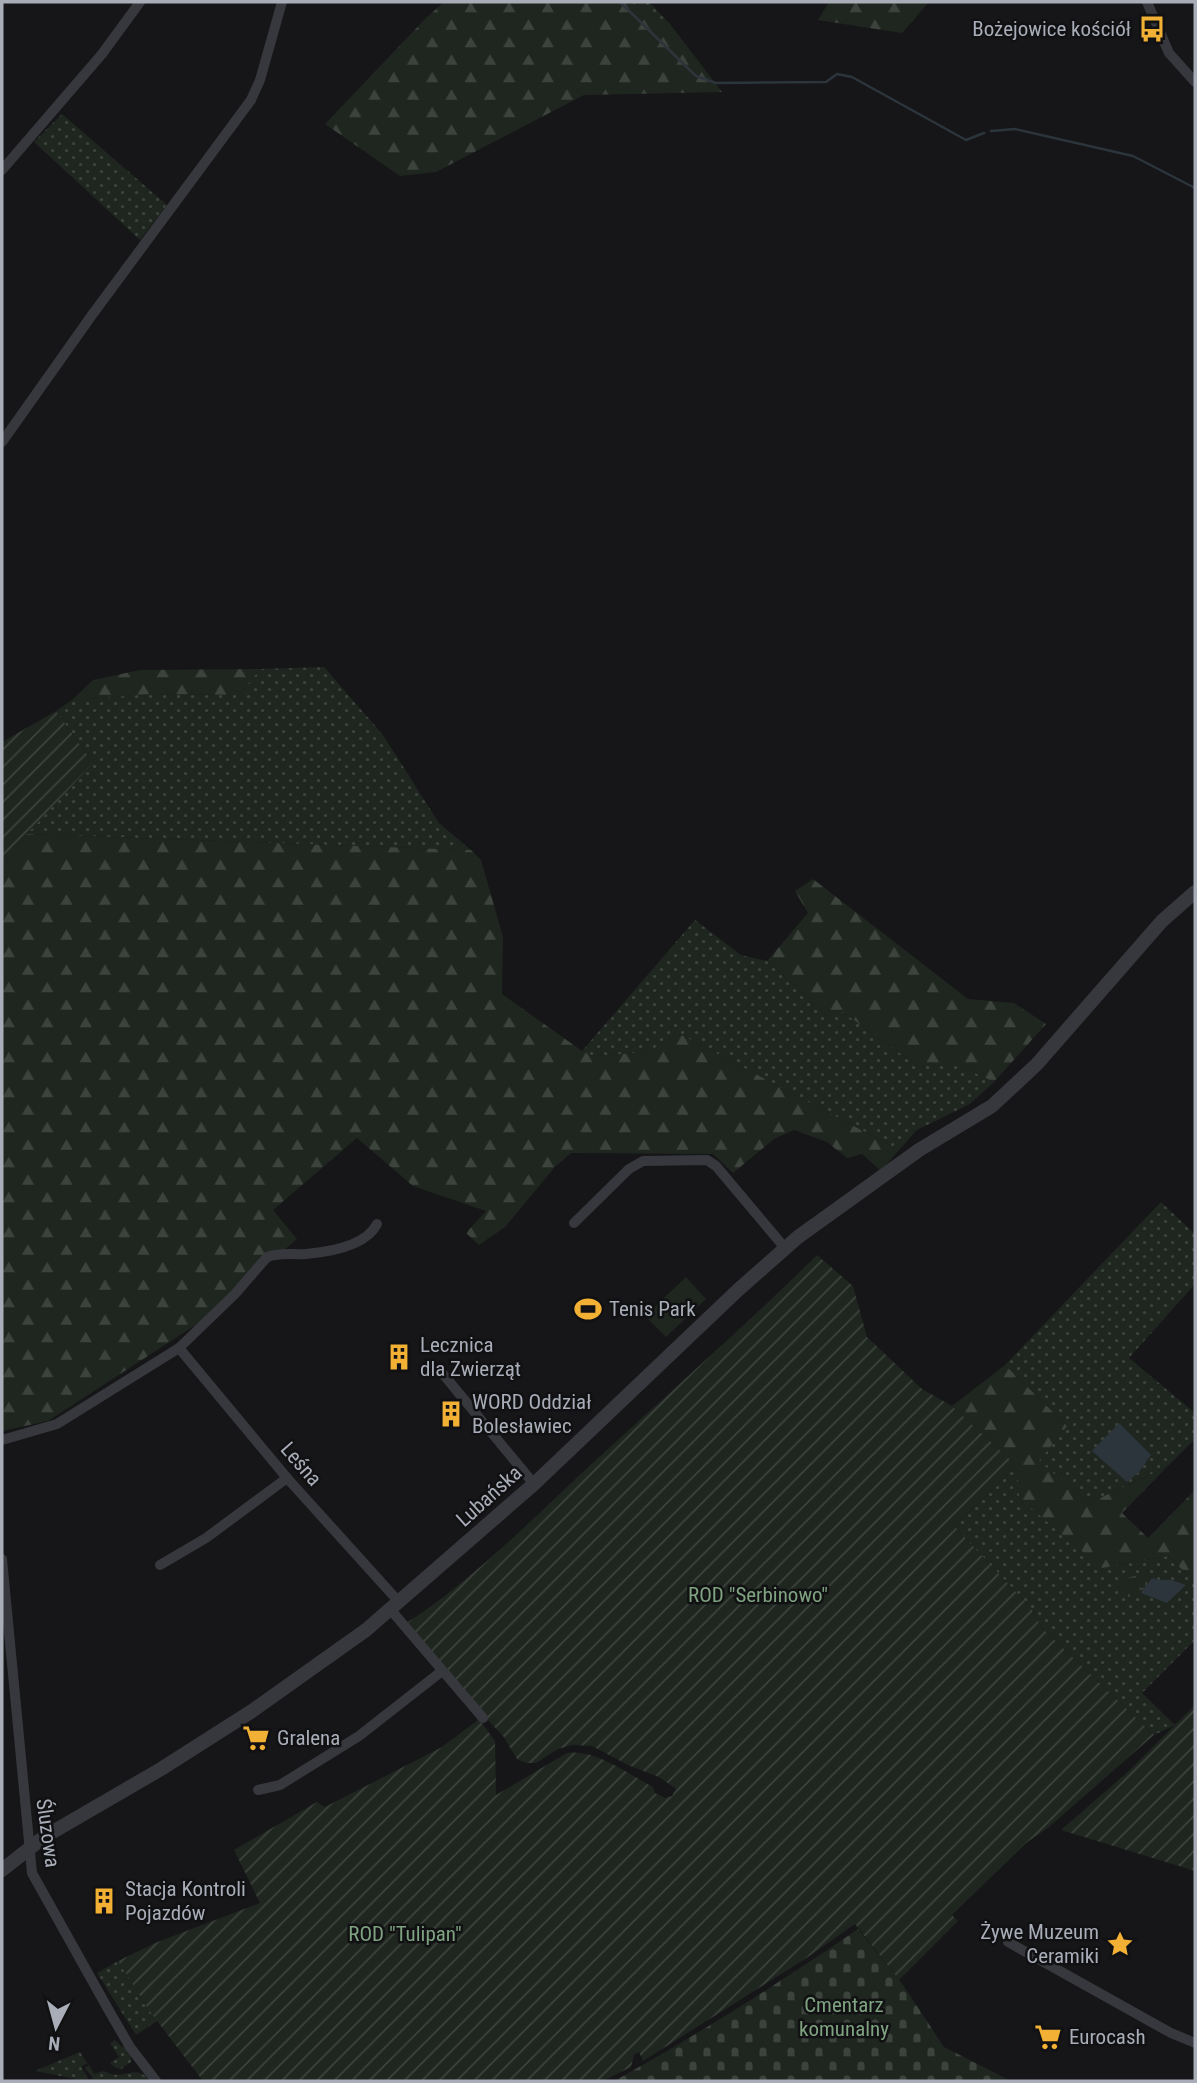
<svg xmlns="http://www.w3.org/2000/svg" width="1197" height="2083" font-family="'Roboto Condensed',sans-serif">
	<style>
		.grass { fill: url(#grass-dots) }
		.forest { fill: url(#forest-firs) }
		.wetland { fill: url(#wetland-marsh) }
		.cemetery { fill: url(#cemetery-stones) }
		.garden { fill: url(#garden-furrows) }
		.pitch { fill: #1e261f }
		.water { fill: #2c353c }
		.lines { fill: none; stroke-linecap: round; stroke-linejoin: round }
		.stream { stroke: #2c353c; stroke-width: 2.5 }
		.minor { stroke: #37383d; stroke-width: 10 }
		.tertiary { stroke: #37383d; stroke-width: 14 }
		.labels { text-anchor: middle; stroke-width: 5; stroke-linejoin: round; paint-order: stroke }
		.poi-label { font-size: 21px; fill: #a8adb8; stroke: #111113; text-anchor: start }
		.street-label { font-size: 21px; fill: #a8adb8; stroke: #111113 }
		.park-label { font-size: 21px; fill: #7fa381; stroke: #111113 }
	</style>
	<defs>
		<pattern id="grass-dots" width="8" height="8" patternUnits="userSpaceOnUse" patternTransform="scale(1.75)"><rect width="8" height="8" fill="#1e261f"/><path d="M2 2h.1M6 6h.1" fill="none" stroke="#3c433d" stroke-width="1.8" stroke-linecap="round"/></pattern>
		<pattern id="forest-firs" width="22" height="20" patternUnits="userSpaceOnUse" patternTransform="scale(1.75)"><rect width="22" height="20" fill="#1e261f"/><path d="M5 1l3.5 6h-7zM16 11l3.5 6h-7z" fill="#3c433d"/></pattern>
		<pattern id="wetland-marsh" width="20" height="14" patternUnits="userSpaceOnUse" patternTransform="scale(1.75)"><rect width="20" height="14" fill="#1e261f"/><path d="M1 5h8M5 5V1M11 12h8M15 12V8" fill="none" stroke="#3c433d"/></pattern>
		<pattern id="cemetery-stones" width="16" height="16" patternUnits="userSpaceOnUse" patternTransform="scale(1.75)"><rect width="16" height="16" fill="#1e261f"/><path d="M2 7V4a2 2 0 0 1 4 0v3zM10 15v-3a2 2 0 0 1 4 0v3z" fill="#3c433d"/></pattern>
		<pattern id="garden-furrows" width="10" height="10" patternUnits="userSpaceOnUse" patternTransform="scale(1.75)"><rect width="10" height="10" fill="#1e261f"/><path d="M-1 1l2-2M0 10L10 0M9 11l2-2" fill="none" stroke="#3c433d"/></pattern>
	</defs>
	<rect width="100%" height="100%" fill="#161618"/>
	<g class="grass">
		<path d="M 630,2 L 649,2 L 670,24 L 634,6 Z"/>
		<path d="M 62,114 L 167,205 L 140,240 L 34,142 Z"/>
		<path d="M 324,667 L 383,735 L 439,823 L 471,850 L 27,834 L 93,763 L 56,711 L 72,700 L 151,694 L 239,695 L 260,669 Z"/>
		<path d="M 695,920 L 741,955 L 767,961 L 829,1017 L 840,1010 L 918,1066 L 961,1066 L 994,1082 L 970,1104 L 917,1130 L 899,1150 L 678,1033 L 649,1052 L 593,1056 L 582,1051 Z"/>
		<path d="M 1161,1202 L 1195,1234 L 1195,1284 L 1129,1358 L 1195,1413 L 1195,1439 L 1167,1467 L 1089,1503 L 1038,1461 L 1067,1426 L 1005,1365 Z"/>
		<path d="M 1017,1466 L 1102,1568 L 1168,1556 L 1195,1582 L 1195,1640 L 1142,1693 L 1175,1725 L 1154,1735 L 1042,1628 L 1031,1608 L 954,1526 Z"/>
		<path d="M 118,1961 L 157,2021 L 136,2035 L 97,1973 Z"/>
		<path d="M 115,2040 L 122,2047 L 124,2046 L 131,2056 L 131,2062 L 121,2069 L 116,2068 L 110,2063 L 119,2057 L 110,2043 Z"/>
		<path d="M 80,2052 L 87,2063 L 81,2067 L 89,2080 L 93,2078 L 85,2068 L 89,2065 L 94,2074 L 104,2071 C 123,2083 135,2061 150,2081 L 86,2081 L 35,2071 Z"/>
	</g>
	<g class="forest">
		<path d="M 444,2 L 630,2 L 670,24 L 722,92 L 584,95 L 436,172 L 400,176 L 325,124 L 426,18 Z"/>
		<path d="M 829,2 L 929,2 L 902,33 L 818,20 Z"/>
		<path d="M 260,669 L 239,695 L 151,694 L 72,700 L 93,680 L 140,670 Z"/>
		<path d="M 27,834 L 471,850 L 481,860 L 503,937 L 502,994 L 582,1051 L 593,1056 L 648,1052 L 678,1033 L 899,1150 L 881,1171 L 862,1154 L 847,1158 L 827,1142 L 794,1130 L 774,1139 L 733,1173 L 713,1154 L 571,1153 L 554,1168 L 505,1227 L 479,1245 L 466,1233 L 486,1211 L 413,1186 L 357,1138 L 273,1210 L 297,1239 L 197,1324 L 48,1421 L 2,1431 L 2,869 Z"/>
		<path d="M 813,879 L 968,999 L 1014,1003 L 1046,1024 L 994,1082 L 961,1066 L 918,1066 L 840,1010 L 829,1017 L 767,961 L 808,913 L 795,891 Z"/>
		<path d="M 1005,1365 L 1067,1426 L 1039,1461 L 1089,1503 L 1167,1467 L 1122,1513 L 1148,1538 L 1195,1490 L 1195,1582 L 1168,1556 L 1102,1568 L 1019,1498 L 1017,1466 L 952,1406 Z"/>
	</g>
	<path class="wetland" d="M 1141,1574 L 1152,1578 L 1141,1593 L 1154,1598 L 1128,1597 L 1122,1590 L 1121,1580 Z"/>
	<path class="cemetery" d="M 858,1929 L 903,1985 L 944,2047 L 1011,2081 L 614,2081 C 698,2035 779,1983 858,1929 Z"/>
	<g class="garden">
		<path d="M 56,711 L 93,763 L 27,834 L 2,869 L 2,742 Z"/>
		<path d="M 817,1255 L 853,1286 L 867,1337 L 922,1389 L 952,1406 L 1017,1466 L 954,1526 L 1031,1608 L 1042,1628 L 1154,1735 L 1049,1827 L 1026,1843 L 952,1915 L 958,1921 L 899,1980 L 855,1924 L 805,1959 L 643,2061 L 639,2052 L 634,2055 L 631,2067 L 603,2081 L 203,2081 L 151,2013 L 118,1961 L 155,1943 L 260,1903 L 234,1850 L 317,1802 L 325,1807 L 442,1747 L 479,1719 L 495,1741 L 496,1795 L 567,1753 C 596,1749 628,1774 653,1787 L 655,1793 L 665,1798 L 672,1796 L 676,1789 L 659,1777 L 628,1765 L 592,1746 L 572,1745 L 558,1749 L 536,1763 L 526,1763 L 517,1759 L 503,1736 L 442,1671 L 405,1624 C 476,1578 536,1515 598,1458 C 672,1391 746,1325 817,1255 Z"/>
		<path d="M 1195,1705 L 1195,1871 L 1061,1830 L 1130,1770 Z"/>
	</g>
	<path class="pitch" d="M 686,1277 L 706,1299 L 666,1337 L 645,1316 Z"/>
	<g class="water">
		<path d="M 1119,1423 L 1151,1455 L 1139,1472 L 1127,1482 L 1092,1451 Z"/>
		<path d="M 1152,1578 L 1159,1580 L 1172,1580 L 1186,1585 L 1167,1603 L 1141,1593 Z"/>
	</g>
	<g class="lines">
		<g class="stream">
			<path d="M 620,2 L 696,76 L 716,83 L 826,82 L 837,74 L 852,77 L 966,140 L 984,133"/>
			<path d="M 991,131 L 1015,129 L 1133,156 L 1195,188"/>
		</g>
		<g class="minor">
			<path d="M 1147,2 L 1169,53 L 1195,82"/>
			<path d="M 2,170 L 102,54 L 140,2"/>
			<path d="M 2,442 L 92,315 L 251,100 L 260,80 L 282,2"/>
			<path d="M 574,1223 L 629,1169 L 643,1161 L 707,1160 L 716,1166 L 785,1248"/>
			<path d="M 179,1348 L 287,1478 L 399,1602"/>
			<path d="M 443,1374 L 534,1484"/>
			<path d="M 2,1440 L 57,1424 L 179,1348 L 235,1294 L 267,1257 C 280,1252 293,1255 306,1254 C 328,1252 366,1246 377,1224"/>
			<path d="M 2,1559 L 32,1873 L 108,2009 L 130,2047 L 156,2081"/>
			<path d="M 160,1565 L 206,1538 L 287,1478"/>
			<path d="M 390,1609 L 483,1718"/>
			<path d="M 258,1790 L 280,1785 L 359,1736 L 442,1671"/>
			<path d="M 1008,1942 L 1171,2033 L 1195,2043"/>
		</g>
		<path class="tertiary" d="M 2,1870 L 44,1837 L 161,1769 L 252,1711 L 366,1630 L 534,1484 L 738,1290 L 798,1237 L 919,1150 L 992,1106 L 1037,1064 L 1162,921 L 1195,892"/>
	</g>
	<defs>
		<g id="bus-bare" transform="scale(2.1)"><path d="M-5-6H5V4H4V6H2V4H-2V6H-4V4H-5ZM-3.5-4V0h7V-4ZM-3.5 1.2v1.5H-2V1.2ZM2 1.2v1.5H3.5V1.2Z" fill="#f2b134" stroke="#111113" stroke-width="2.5" paint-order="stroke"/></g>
		<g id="stadium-bare" transform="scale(2.1)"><path d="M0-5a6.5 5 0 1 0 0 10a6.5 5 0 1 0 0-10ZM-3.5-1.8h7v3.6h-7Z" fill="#f2b134" stroke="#111113" stroke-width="2.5" paint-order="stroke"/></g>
		<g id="building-bare" transform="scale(2.1)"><path d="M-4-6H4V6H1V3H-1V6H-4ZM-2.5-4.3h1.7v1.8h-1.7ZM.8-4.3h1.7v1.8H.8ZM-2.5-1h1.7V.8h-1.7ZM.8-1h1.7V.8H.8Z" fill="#f2b134" stroke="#111113" stroke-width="2.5" paint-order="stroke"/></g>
		<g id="supermarket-bare" transform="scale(2.1)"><path d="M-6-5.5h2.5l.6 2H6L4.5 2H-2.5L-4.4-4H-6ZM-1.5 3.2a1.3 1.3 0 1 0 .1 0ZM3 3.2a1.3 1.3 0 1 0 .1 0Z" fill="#f2b134" stroke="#111113" stroke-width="2.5" paint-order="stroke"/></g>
		<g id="sight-bare" transform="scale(2.1)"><path d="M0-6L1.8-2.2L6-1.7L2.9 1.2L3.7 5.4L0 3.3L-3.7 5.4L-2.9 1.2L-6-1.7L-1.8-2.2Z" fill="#f2b134" stroke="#111113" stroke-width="2.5" paint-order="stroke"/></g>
	</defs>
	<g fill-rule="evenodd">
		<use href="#bus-bare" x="1152" y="29"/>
		<use href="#stadium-bare" x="588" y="1309"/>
		<use href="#building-bare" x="399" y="1357"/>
		<use href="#building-bare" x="451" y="1414"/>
		<use href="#supermarket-bare" x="256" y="1738"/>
		<use href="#building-bare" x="104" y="1901"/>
		<use href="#sight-bare" x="1120" y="1944"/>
		<use href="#supermarket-bare" x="1048" y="2037"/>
	</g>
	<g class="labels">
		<g class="poi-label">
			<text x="1131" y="36" text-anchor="end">Bożejowice kościół</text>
			<text x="609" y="1316">Tenis Park</text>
			<text x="420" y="1352">Lecznica<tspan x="420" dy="24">dla Zwierząt</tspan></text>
			<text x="472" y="1409">WORD Oddział<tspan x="472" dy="24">Bolesławiec</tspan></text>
			<text x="277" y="1745">Gralena</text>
			<text x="125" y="1896">Stacja Kontroli<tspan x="125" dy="24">Pojazdów</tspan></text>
			<text x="1099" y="1939" text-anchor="end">Żywe Muzeum<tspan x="1099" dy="24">Ceramiki</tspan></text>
			<text x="1069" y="2044">Eurocash</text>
		</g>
		<g class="street-label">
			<text transform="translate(301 1464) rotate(49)" y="7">Leśna</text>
			<text transform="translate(489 1496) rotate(-42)" y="7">Lubańska</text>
			<text transform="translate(48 1833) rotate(82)" y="7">Śluzowa</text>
		</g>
		<g class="park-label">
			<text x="758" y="1602">ROD "Serbinowo"</text>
			<text x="405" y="1941">ROD "Tulipan"</text>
			<text x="844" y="2012">Cmentarz<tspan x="844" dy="24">komunalny</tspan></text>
		</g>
	</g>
	<rect width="1197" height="2083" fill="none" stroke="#a8adb8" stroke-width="7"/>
	<g transform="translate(56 2027) rotate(186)" stroke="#111113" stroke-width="5" paint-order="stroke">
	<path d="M0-5L12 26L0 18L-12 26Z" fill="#a8adb8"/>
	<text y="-10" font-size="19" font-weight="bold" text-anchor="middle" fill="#a8adb8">N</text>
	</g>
</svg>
